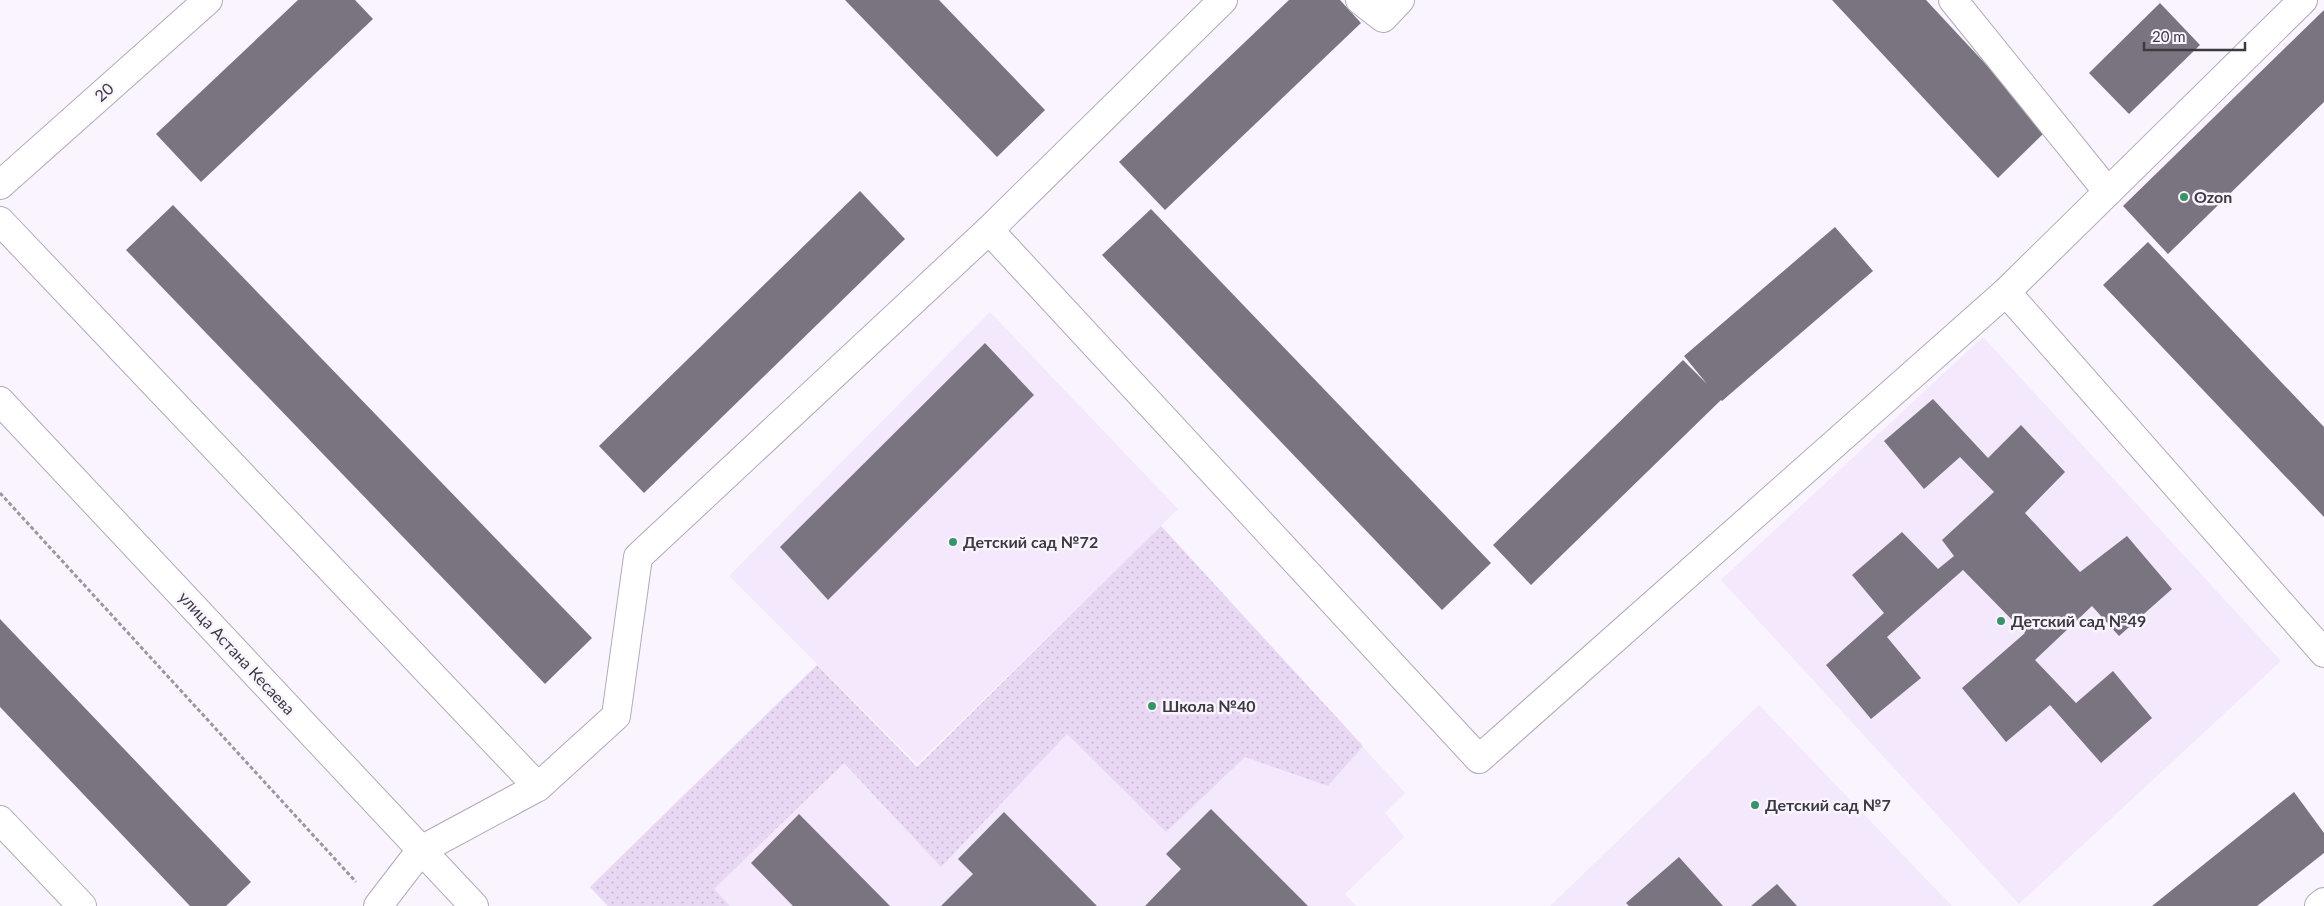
<svg xmlns="http://www.w3.org/2000/svg" width="2324" height="906" font-family="Lato,sans-serif">
	<style>
		.built { fill: #f3e8fc }
		.grass { fill: url(#grass-dots) }
		.building { fill: #7a7480 }
		.lines { fill: none; stroke-linecap: round; stroke-linejoin: round }
		.minor-casing { stroke: #b1aab7; stroke-width: 30 }
		.path { stroke: #9b979f; stroke-width: 3; stroke-dasharray: 4 2.5; stroke-linecap: butt }
		.minor { stroke: #fff; stroke-width: 28 }
		.poi-dot { fill: #399368; stroke: #f9f4ff; stroke-width: 2 }
		.labels { text-anchor: middle; stroke-width: 5; stroke-linejoin: round; paint-order: stroke }
		.street-label { font-size: 16px; fill: #3c393f; stroke: #f9f4ff }
		.poi-label { font-size: 16px; font-weight: bold; fill: #3c393f; stroke: #f9f4ff; text-anchor: start }
	</style>
	<defs>
		<pattern id="grass-dots" width="8" height="8" patternUnits="userSpaceOnUse" patternTransform="scale(1.25)"><rect width="8" height="8" fill="#e8d8f4"/><path d="M2 2h.1M6 6h.1" fill="none" stroke="#c8bad2" stroke-width="1.8" stroke-linecap="round"/></pattern>
	</defs>
	<rect width="100%" height="100%" fill="#f9f4ff"/>
	<g class="built">
		<path d="M 990,312 L 1178,509 L 1161,526 L 1405,793 L 1385,813 L 1404,837 L 1345,894 L 1356,906 L 608,906 L 590,887 L 817,665 L 917,767 L 1097,589 L 917,764 L 729,576 Z"/>
		<path d="M 1983,337 L 2281,661 L 2019,904 L 1721,580 Z"/>
		<path d="M 1759,705 L 1952,906 L 1550,906 Z"/>
	</g>
	<path class="grass" d="M 1161,526 L 1363,746 L 1328,786 L 1245,757 L 1166,832 L 1067,734 L 941,867 L 844,763 L 714,889 L 730,906 L 608,906 L 590,887 L 817,665 L 917,767 Z"/>
	<g class="building">
		<path d="M 298,0 L 355,0 L 373,19 L 201,182 L 156,134 Z"/>
		<path d="M 845,0 L 939,0 L 1045,110 L 997,157 Z"/>
		<path d="M 1289,0 L 1340,0 L 1361,23 L 1165,210 L 1119,162 Z"/>
		<path d="M 1832,0 L 1926,0 L 2047,130 L 1998,178 Z"/>
		<path d="M 2160,3 L 2200,45 L 2129,114 L 2089,73 Z"/>
		<path d="M 2324,10 L 2324,102 L 2168,254 L 2123,206 Z"/>
		<path d="M 860,191 L 905,239 L 644,493 L 599,446 Z"/>
		<path d="M 173,205 L 592,638 L 545,684 L 126,250 Z"/>
		<path d="M 1151,209 L 1491,563 L 1442,610 L 1102,255 Z"/>
		<path d="M 1835,227 L 1873,271 L 1722,401 L 1721,400 L 1531,585 L 1493,545 L 1683,360 L 1707,384 L 1684,356 Z"/>
		<path d="M 2148,242 L 2324,427 L 2324,517 L 2103,285 Z"/>
		<path d="M 985,343 L 1034,395 L 828,600 L 780,547 Z"/>
		<path d="M 1933,399 L 1988,458 L 2021,425 L 2065,472 L 2025,513 L 2080,572 L 2127,536 L 2172,589 L 2119,636 L 2092,606 L 2035,660 L 2076,703 L 2113,671 L 2152,718 L 2101,763 L 2050,705 L 2006,742 L 1962,688 L 2025,633 L 1963,570 L 1887,637 L 1921,678 L 1871,719 L 1826,665 L 1884,613 L 1852,575 L 1902,532 L 1938,569 L 1954,556 L 1942,540 L 1994,492 L 1960,457 L 1924,489 L 1884,441 Z"/>
		<path d="M 0,619 L 251,882 L 226,906 L 190,906 L 0,707 Z"/>
		<path d="M 2294,792 L 2324,833 L 2324,853 L 2257,906 L 2152,906 Z"/>
		<path d="M 1211,809 L 1308,906 L 1145,906 L 1181,869 L 1166,854 Z"/>
		<path d="M 1004,812 L 1097,906 L 941,906 L 973,874 L 958,859 Z"/>
		<path d="M 799,814 L 890,906 L 793,906 L 751,863 Z"/>
		<path d="M 1679,857 L 1723,906 L 1629,906 L 1626,903 Z"/>
		<path d="M 1777,884 L 1797,906 L 1751,906 Z"/>
	</g>
	<g class="lines">
		<g class="minor-casing">
			<g id="minor">
				<path d="M 1360,0 L 1383,18 L 1400,0"/>
				<path d="M 1953,0 L 2108,192"/>
				<path d="M 2303,0 L 2006,292 L 2324,653"/>
				<path d="M 0,185 L 208,0"/>
				<path d="M 0,221 L 538,787"/>
				<path d="M 989,230 L 1223,0"/>
				<path d="M 0,401 L 474,906"/>
				<path d="M 0,820 L 82,906"/>
				<path d="M 378,906 L 421,850 L 538,787 L 616,716 L 638,557 L 989,230 L 1479,759 L 2006,292"/>
				<path d="M 2319,906 L 2324,902"/>
			</g>
		</g>
		<path class="path" d="M 0,493 L 356,882"/>
		<use href="#minor" class="minor"/>
	</g>
	<g class="poi-dot">
		<circle cx="2184" cy="197" r="5"/>
		<circle cx="953" cy="542" r="5"/>
		<circle cx="2001" cy="621" r="5"/>
		<circle cx="1152" cy="706" r="5"/>
		<circle cx="1755" cy="805" r="5"/>
	</g>
	<g class="labels">
		<g class="street-label">
			<text transform="translate(104 92) rotate(-42)" y="6">20</text>
			<text transform="translate(237 653) rotate(47)" y="6">улица Астана Кесаева</text>
		</g>
		<g class="poi-label">
			<text x="2194" y="203">Ozon</text>
			<text x="963" y="548">Детский сад №72</text>
			<text x="2011" y="627">Детский сад №49</text>
			<text x="1162" y="712">Школа №40</text>
			<text x="1765" y="811">Детский сад №7</text>
		</g>
	</g>
	<path d="M2144 42v8h101v-8" fill="none" stroke="#3c393f" stroke-width="2.5"/>
	<text x="2152" y="42" font-size="15" fill="#3c393f" stroke="#f9f4ff" stroke-width="4" paint-order="stroke">20 m</text>
</svg>
